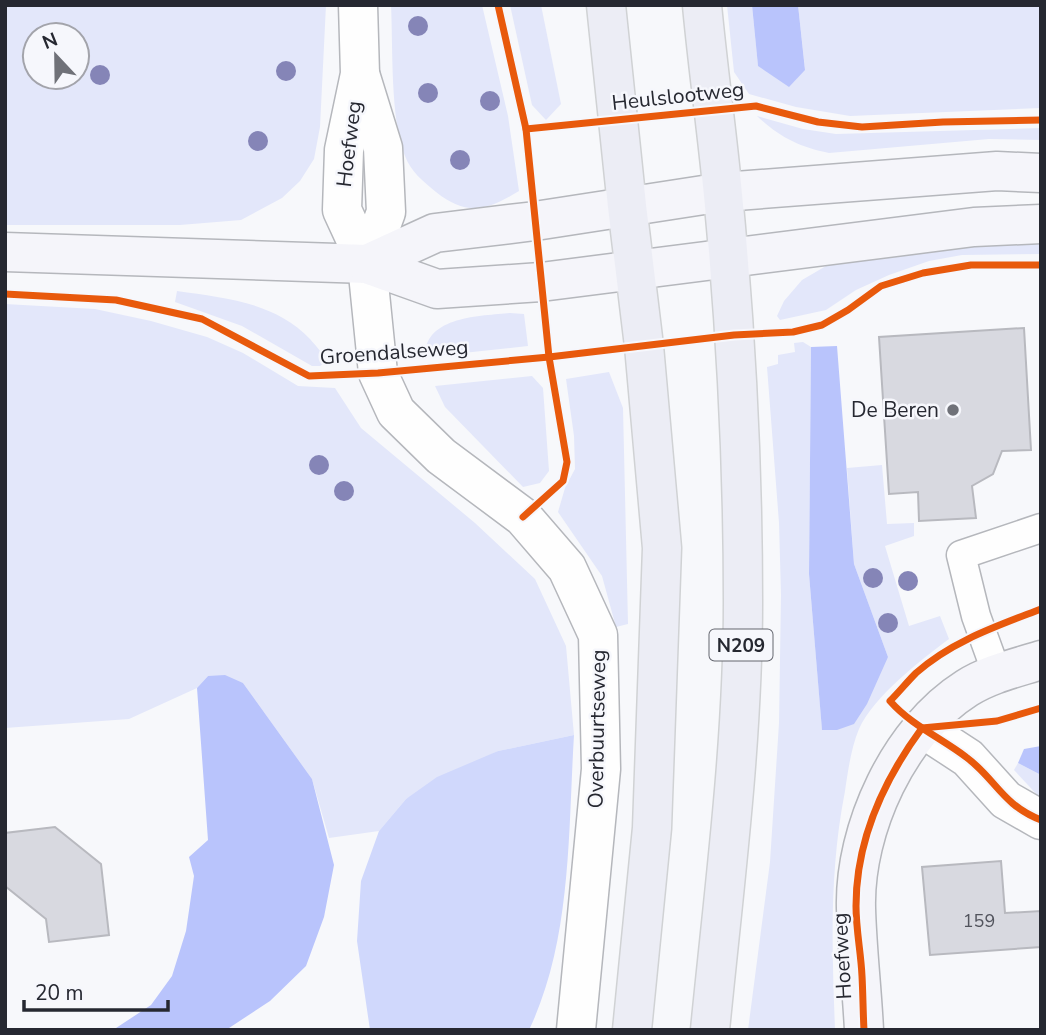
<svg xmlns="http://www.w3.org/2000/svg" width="1046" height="1035" font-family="'Nunito Sans',sans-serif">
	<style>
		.green { fill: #e3e7fa; fill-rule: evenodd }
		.forest { fill: #d0d8fc }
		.water { fill: #b9c4fc }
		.building { fill: #d8d9e0; stroke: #b8b9bf; stroke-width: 2 }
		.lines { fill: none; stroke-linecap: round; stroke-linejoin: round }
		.lane-casing { stroke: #b5b7bc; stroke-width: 31 }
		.street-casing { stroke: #b5b7bc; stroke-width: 41 }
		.secondary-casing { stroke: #b5b7bc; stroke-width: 41 }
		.primary-casing { stroke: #d0d2d4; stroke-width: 41 }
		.lane { stroke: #fefefe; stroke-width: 28 }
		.street { stroke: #fefefe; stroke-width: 38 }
		.secondary { stroke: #f5f5fa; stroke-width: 38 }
		.primary { stroke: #ecedf5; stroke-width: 38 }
		.cycleway-casing { stroke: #f6f7fc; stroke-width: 11 }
		.cycleway { stroke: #e8590c; stroke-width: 7 }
		.tree { fill: #8585b7 }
		.poi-dot { fill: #6f7178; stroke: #f6f7fc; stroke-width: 2.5 }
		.labels { text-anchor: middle; stroke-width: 5; stroke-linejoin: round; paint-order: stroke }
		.number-label { font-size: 18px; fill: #52545d }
		.shield { fill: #f6f7fc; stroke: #64666e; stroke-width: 2 }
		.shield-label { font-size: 19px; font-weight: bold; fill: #262831 }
		.street-label { font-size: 21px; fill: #262831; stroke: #f6f7fc }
		.poi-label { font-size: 21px; fill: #262831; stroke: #f6f7fc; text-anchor: end }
	</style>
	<rect width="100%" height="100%" fill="#f7f8fb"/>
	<g class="green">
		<path d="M 5,5 L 326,5 L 320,127 L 314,159 L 300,181 L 282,198 L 241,220 L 180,225 L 5,225 ZM 35,35 L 77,35 L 77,77 L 35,77 Z"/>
		<path d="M 391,5 L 482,5 L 508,116 L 519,191 C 488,210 467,217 436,192 C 423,181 411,172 405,156 C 390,121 393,45 391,5 Z"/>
		<path d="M 510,5 L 541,5 L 561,104 L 546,120 L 532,105 Z"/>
		<path d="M 727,5 L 752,5 L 758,66 L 805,69 L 798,5 L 1041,5 L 1041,108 L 850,116 L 796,107 L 749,94 L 734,72 Z"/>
		<path d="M 757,116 L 803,129 L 836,134 L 1041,128 L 1041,140 L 989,139 L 829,153 C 799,147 779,137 757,116 Z"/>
		<path d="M 1041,242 L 1041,254 L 962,255 L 929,261 L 889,275 L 856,290 L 826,310 L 780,320 L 777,316 L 784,301 L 802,280 L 826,266 L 854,256 L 973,244 Z"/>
		<path d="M 177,291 C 225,298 275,302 310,339 C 316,346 323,353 326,362 L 320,366 L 312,366 L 242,326 L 175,302 Z"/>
		<path d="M 5,304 L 95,309 L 151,321 L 207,337 L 243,353 L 298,386 L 335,388 L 361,428 L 475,523 L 535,579 L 566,646 L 574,735 L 498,751 L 406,799 L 379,831 L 329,838 L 312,779 L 243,683 L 208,676 L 197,688 L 129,719 L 5,728 Z"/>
		<path d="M 510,313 L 524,314 L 528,346 L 425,357 C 424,316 481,316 510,313 Z"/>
		<path d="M 803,342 L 811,347 L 809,574 L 822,729 L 888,657 L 854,564 L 847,468 L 882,465 L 887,524 L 914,523 L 914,536 L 885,546 L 909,626 L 940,616 L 949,639 C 921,660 874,696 859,729 C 851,748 848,771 845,791 C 829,873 832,947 835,1030 L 748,1030 L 770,862 L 779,723 L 781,595 L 779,523 L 767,367 L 778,364 L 778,355 L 795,352 L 794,343 Z"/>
		<path d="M 609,372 L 623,408 L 628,624 L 616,627 L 602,576 L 558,512 L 565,488 L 575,469 L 574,436 L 566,379 Z"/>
		<path d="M 532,376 L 543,388 L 549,471 L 540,483 L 523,487 L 445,407 L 435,386 Z"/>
		<path d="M 1018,763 L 1041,775 L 1041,799 L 1014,770 Z"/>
	</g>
	<path class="forest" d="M 574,735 C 568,833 572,940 529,1030 L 370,1030 L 357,941 L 361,881 L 379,831 L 406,799 L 437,777 L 498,751 Z"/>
	<g class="water">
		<path d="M 752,5 L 798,5 L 805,70 L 789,87 L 758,66 Z"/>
		<path d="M 837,346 L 854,564 L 888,657 L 867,704 L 854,724 L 837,730 L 822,730 L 809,574 L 811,347 Z"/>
		<path d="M 225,675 L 243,683 L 312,779 L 334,865 L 324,917 L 306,966 L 270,1001 L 226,1030 L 113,1030 L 151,1005 L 172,976 L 186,931 L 194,876 L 189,857 L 208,840 L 197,688 L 208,676 Z"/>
		<path d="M 1041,746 L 1041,775 L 1018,763 L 1024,749 Z"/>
	</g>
	<g class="building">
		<path d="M 1024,328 L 1031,450 L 1002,451 L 993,474 L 972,486 L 976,518 L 919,521 L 918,492 L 889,494 L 879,337 Z"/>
		<path d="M 55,827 L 101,864 L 109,935 L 49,942 L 46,919 L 5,886 L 5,833 Z"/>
		<path d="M 1001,861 L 1005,913 L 1041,911 L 1041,947 L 930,955 L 922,867 Z"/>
	</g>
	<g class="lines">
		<g class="lane-casing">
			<path id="lane" d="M 997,674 L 976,616 L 961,555 L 1041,528"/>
		</g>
		<g class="street-casing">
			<g id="street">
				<path d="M 358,5 L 360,74 L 344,150 L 342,210 L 367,264 L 378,373 L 396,412 L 441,456 L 523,517 L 567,568 L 598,635 L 601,769 L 576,1030"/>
				<path d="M 361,77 L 383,148 L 386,212 L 367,264"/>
				<path d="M 922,728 L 968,758 L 1006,800 L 1041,820"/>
			</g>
		</g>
		<g class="secondary-casing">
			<g id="secondary">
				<path d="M 5,252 L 367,264 L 437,289 L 541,282 L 974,227 L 1041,224"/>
				<path d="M 367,264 L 435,233 L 535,221 L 723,192 L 997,171 L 1041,173"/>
				<path d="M 864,1030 C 862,989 857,948 856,908 C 854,829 899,731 967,688 C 989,674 1016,668 1041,660"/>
			</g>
		</g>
		<g class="primary-casing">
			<g id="primary">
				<path d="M 606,5 L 627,206 L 644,346 L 662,548 L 652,828 L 632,1030"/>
				<path d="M 702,5 C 708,69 717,132 723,195 C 736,330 743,466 743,602 C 743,745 724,888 710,1030"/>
			</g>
		</g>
		<use href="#lane" class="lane"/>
		<use href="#street" class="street"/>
		<use href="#secondary" class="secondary"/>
		<use href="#primary" class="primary"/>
		<g class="cycleway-casing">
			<g id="cycleway">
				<path d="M 498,5 L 526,129 L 549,357 L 567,462 L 563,481 L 523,517"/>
				<path d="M 526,129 L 756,106 L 818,122 L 862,127 L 943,122 L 1041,120"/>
				<path d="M 5,294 L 116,300 L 202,319 L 309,376 L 378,373 L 549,357 L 734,335 L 793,332 L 822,325 L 848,310 L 881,286 L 923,273 L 971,265 L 1041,265"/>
				<path d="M 1041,609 C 997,626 952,641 916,673 C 907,682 899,692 890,701 C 911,725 941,738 966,757 C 995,778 1002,805 1041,820"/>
				<path d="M 864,1030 C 863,1012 863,994 862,976 C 861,953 856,930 856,906 C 856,840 883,781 922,728 L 997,721 L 1041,708"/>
			</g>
		</g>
		<use href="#cycleway" class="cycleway"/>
	</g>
	<g class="tree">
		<circle cx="418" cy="26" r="10"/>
		<circle cx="286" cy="71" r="10"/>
		<circle cx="100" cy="75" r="10"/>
		<circle cx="428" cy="93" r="10"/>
		<circle cx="490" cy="101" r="10"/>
		<circle cx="258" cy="141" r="10"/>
		<circle cx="460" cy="160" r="10"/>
		<circle cx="319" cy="465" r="10"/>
		<circle cx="344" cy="491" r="10"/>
		<circle cx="873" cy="578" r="10"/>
		<circle cx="908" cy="581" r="10"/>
		<circle cx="888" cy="623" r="10"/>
	</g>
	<circle class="poi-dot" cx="953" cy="410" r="7"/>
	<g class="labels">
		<g class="number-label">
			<text x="979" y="927">159</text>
		</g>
		<rect class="shield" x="709.5" y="629.5" width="63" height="31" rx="5"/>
		<g class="shield-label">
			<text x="741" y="652">N209</text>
		</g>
		<g class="street-label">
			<text transform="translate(678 96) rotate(-6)" y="7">Heulslootweg</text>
			<text transform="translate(349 144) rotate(-83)" y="7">Hoefweg</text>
			<text transform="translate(394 352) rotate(-4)" y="7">Groendalseweg</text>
			<text transform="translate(597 729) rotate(-89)" y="7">Overbuurtseweg</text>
			<text transform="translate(842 956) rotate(-93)" y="7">Hoefweg</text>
		</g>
		<g class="poi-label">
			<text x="939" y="417">De Beren</text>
		</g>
	</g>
	<rect width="1046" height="1035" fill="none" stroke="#262831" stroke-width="14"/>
	<g transform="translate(56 56) rotate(338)"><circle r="33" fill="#f6f7fc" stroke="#a3a4ab" stroke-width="2"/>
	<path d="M0-5L12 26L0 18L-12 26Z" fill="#6f7178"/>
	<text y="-10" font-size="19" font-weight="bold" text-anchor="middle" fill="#262831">N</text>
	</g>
	<path d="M24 1000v10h144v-10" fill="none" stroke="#262831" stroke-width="3.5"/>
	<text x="35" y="1000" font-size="21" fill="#262831" stroke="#f6f7fc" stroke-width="5" paint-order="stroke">20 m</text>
</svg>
